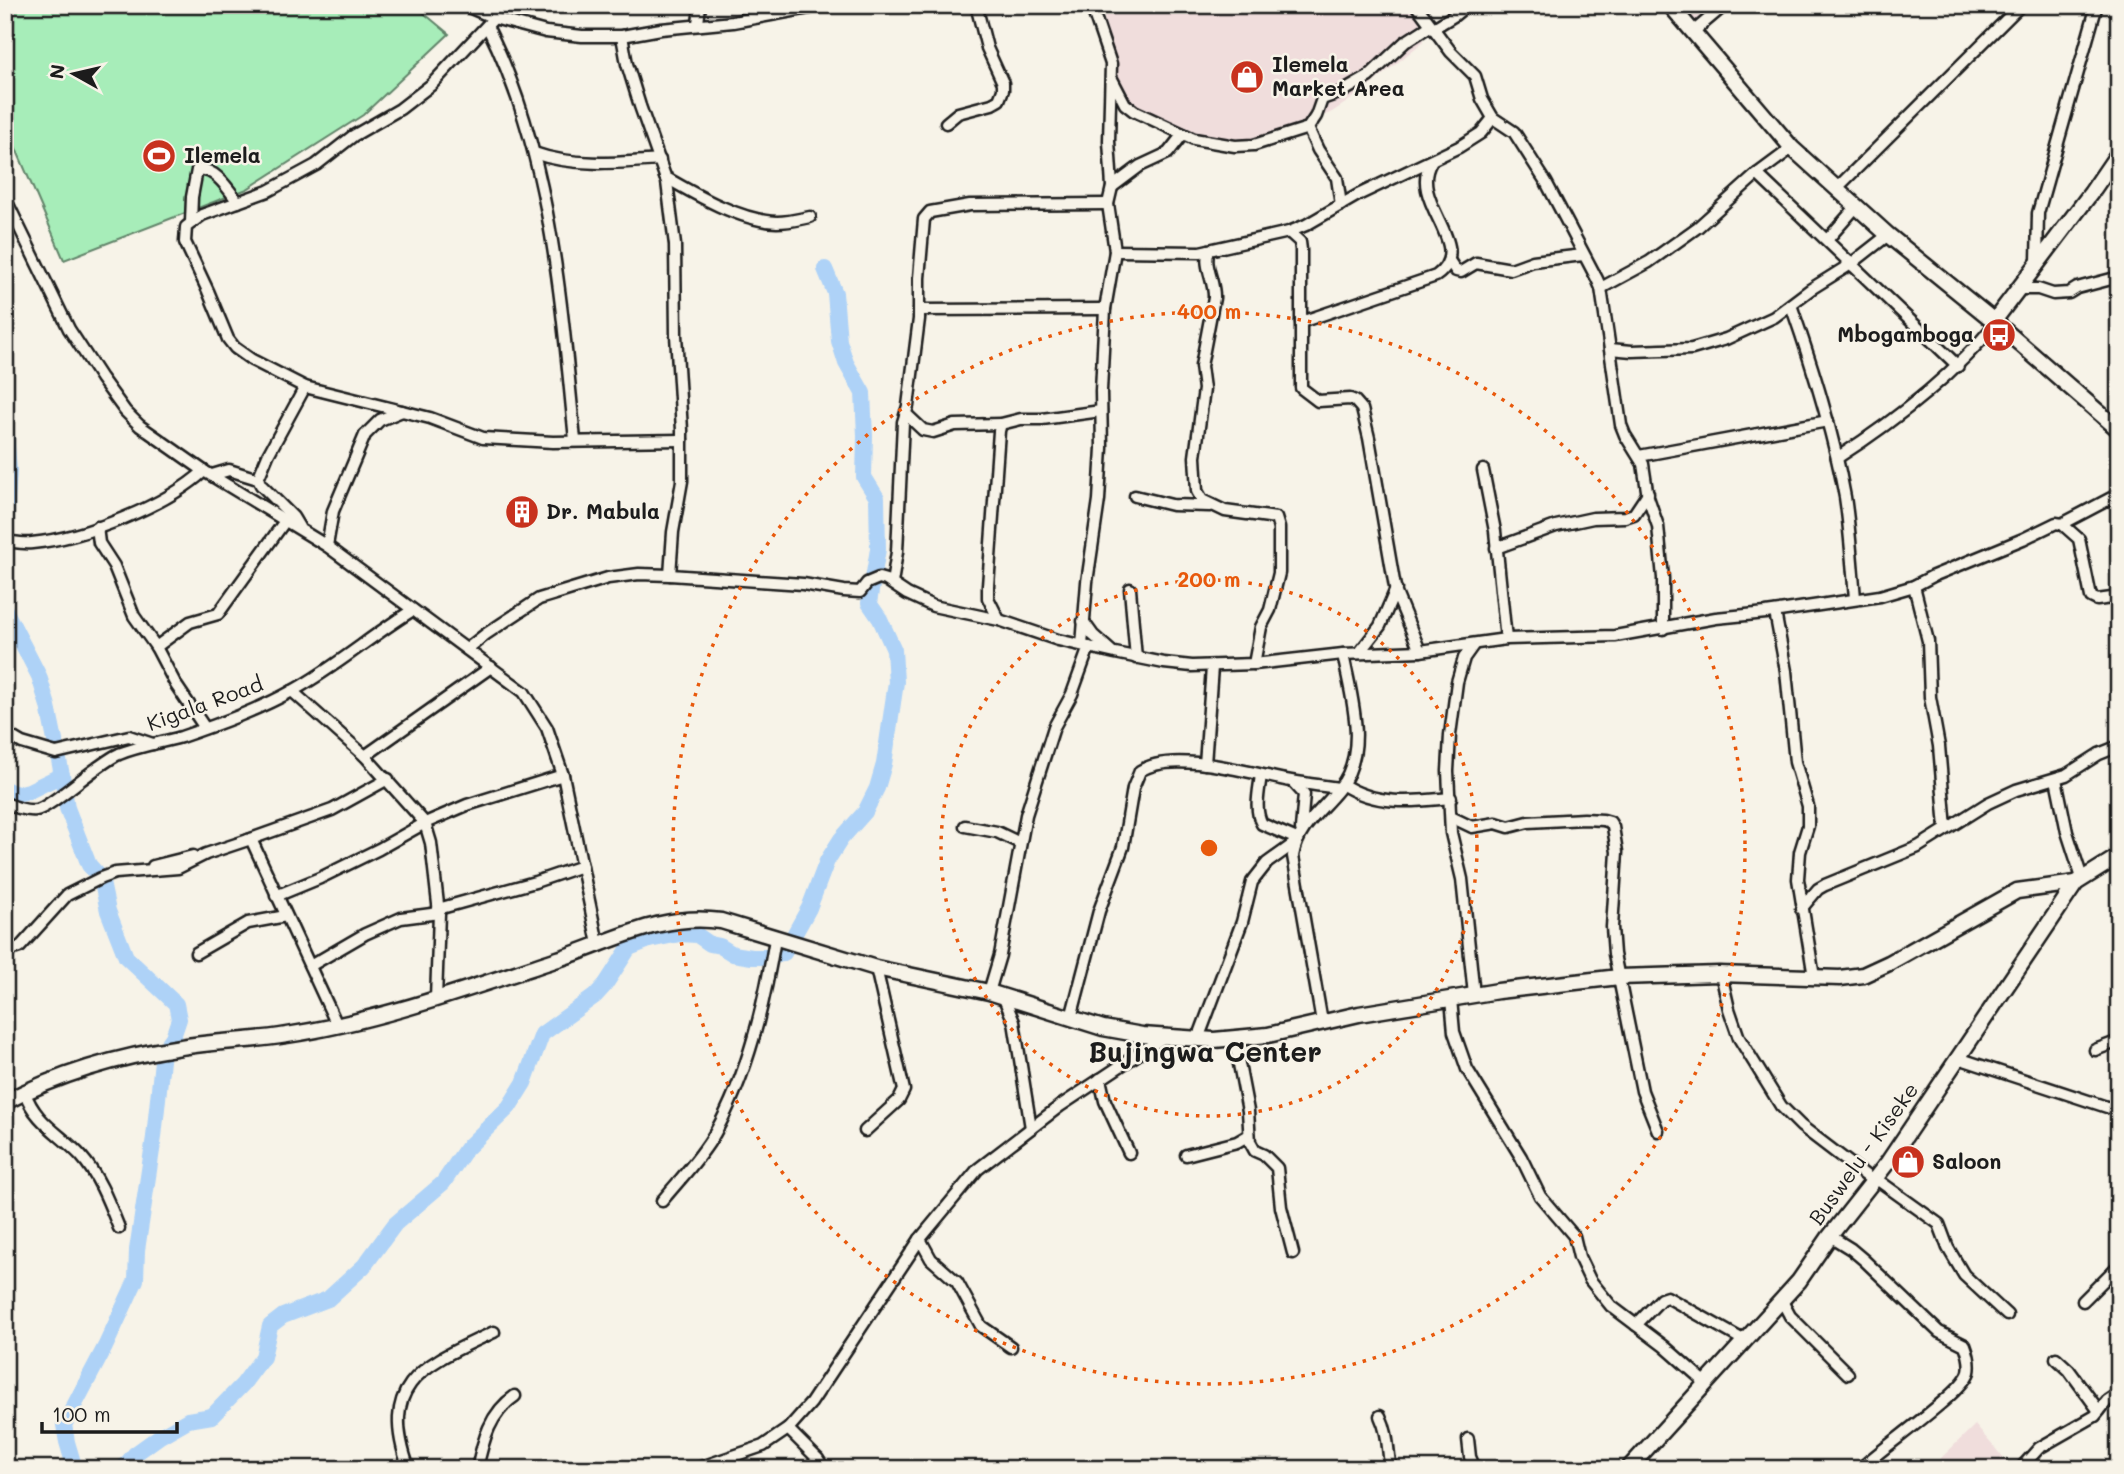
<svg xmlns="http://www.w3.org/2000/svg" width="2124" height="1474" font-family="Mali,sans-serif">
	<style>
		.built { fill: #f0dddc }
		.green { fill: #a7edb9; stroke: #62846a; stroke-width: 2 }
		.lines { fill: none; stroke-linecap: round; stroke-linejoin: round }
		.river { stroke: #aed2f7; stroke-width: 16 }
		.street-casing { stroke: #1c1c1c; stroke-width: 15 }
		.secondary-casing { stroke: #1c1c1c; stroke-width: 19 }
		.street { stroke: #f7f3e8; stroke-width: 10 }
		.secondary { stroke: #f7f3e8; stroke-width: 14 }
		.ring { fill: none; stroke: #e8590c; stroke-width: 3.5; stroke-dasharray: 3.5 7 }
		.labels { text-anchor: middle; stroke-width: 5; stroke-linejoin: round; paint-order: stroke }
		.poi-label { font-size: 21px; font-weight: bold; fill: #1c1c1c; stroke: #f7f3e8; text-anchor: start }
		.street-label { font-size: 21px; fill: #1c1c1c; stroke: #f7f3e8 }
		.district-label { font-size: 28px; font-weight: bold; fill: #1c1c1c; stroke: #f7f3e8 }
		.centre { fill: #e8590c; stroke: #f7f3e8; stroke-width: 3.5 }
		.ring-label { font-size: 21px; text-anchor: middle; font-weight: bold; fill: #e8590c; stroke: #f7f3e8; stroke-width: 5; stroke-linejoin: round; paint-order: stroke }
	</style>
	<rect width="100%" height="100%" fill="#f7f3e8"/>
	<filter id="ink" filterUnits="userSpaceOnUse"><feTurbulence type="fractalNoise" baseFrequency=".0143" numOctaves="2"/><feDisplacementMap in="SourceGraphic" scale="14" xChannelSelector="R" yChannelSelector="G"/><feConvolveMatrix kernelMatrix="1 2 1 2 8 2 1 2 1" color-interpolation-filters="sRGB"/></filter>
	<g filter="url(#ink)">
		<g class="built">
			<path d="M 1102,5 L 1414,5 L 1422,22 L 1424,41 L 1362,92 L 1332,112 L 1305,124 L 1230,147 L 1201,146 L 1120,110 Z"/>
			<path d="M 1679,5 L 1721,5 L 1698,27 Z"/>
			<path d="M 1975,1425 L 2013,1469 L 1950,1469 L 1939,1460 Z"/>
		</g>
		<path class="green" d="M 5,5 L 414,5 L 449,34 L 363,115 L 247,189 L 64,260 L 5,123 Z"/>
		<g class="lines">
			<g class="river">
				<path d="M 5,423 L 9,470 L 5,530"/>
				<path d="M 5,610 L 39,676 L 48,706 L 62,775"/>
				<path d="M 5,789 L 16,794 L 29,791 L 62,775 L 67,808 L 89,865 L 101,878 L 108,911 L 126,957 L 176,1004 L 179,1019 L 173,1037 L 163,1051 L 154,1137 L 137,1250 L 136,1280 L 105,1347 L 64,1425 L 67,1442 L 75,1469"/>
				<path d="M 122,1469 L 135,1454 L 160,1436 L 188,1420 L 212,1416 L 243,1384 L 263,1357 L 270,1326 L 283,1316 L 328,1299 L 364,1266 L 395,1224 L 443,1183 L 466,1149 L 509,1107 L 524,1083 L 542,1034 L 595,996 L 605,985 L 629,948 L 649,940 L 680,934 L 697,935 L 710,944 L 720,946 L 733,954 L 752,957 L 772,957 L 784,953 L 809,908 L 827,861 L 841,839 L 865,812 L 877,788 L 884,764 L 896,682 L 894,650 L 880,619 L 869,603 L 878,549 L 877,498 L 864,477 L 865,436 L 863,393 L 846,363 L 839,341 L 835,293 L 825,269"/>
			</g>
			<g class="street-casing">
				<g id="street">
					<path d="M 464,5 L 494,18 L 546,32 L 582,36 L 622,36 L 661,29 L 733,22 L 826,5"/>
					<path d="M 1416,5 L 1451,52 L 1475,76 L 1482,99 L 1493,118 L 1514,132 L 1546,182 L 1597,279 L 1601,288 L 1621,425 L 1625,435 L 1643,464 L 1648,497 L 1658,526 L 1663,578 L 1663,629"/>
					<path d="M 494,18 L 431,85 L 400,109 L 353,136 L 316,165 L 268,191 L 202,215 L 186,227 L 185,242 L 208,291 L 228,339 L 235,348 L 252,360 L 305,387 L 430,418 L 483,438 L 553,442 L 682,440"/>
					<path d="M 698,24 L 700,5"/>
					<path d="M 487,26 C 551,153 561,300 575,440"/>
					<path d="M 1432,29 L 1455,15 L 1467,5"/>
					<path d="M 1693,32 L 1725,5"/>
					<path d="M 622,36 L 627,64 L 640,106 L 667,182 L 675,245 L 676,335 L 682,430 L 682,481 L 673,532 L 670,575"/>
					<path d="M 1112,79 L 1125,104 L 1134,111 L 1194,139 L 1235,146 L 1254,145 L 1308,128 L 1316,116 L 1322,99 L 1342,92 L 1368,77 L 1405,42 L 1430,26"/>
					<path d="M 946,123 L 958,113 L 992,104 L 999,100 L 1003,90 L 1003,83 L 987,48 L 976,5"/>
					<path d="M 1308,128 L 1318,150 L 1337,178 L 1341,205"/>
					<path d="M 534,153 C 573,167 618,163 660,160"/>
					<path d="M 1757,174 L 1958,366"/>
					<path d="M 665,177 C 696,195 741,221 777,222 C 789,222 800,219 810,217"/>
					<path d="M 1112,187 L 1140,166 L 1168,153 L 1183,134"/>
					<path d="M 1836,189 L 2021,5"/>
					<path d="M 5,198 L 69,329 L 101,378 L 125,411 L 140,426 L 204,471 L 327,546 L 524,692 L 547,728 L 563,775 L 598,944"/>
					<path d="M 191,222 L 192,197 L 197,170 C 214,166 229,190 238,202"/>
					<path d="M 1289,232 L 1300,242 L 1301,250 L 1301,388 L 1318,401 L 1350,399 L 1355,401 L 1362,409 L 1369,438 L 1396,593 L 1420,651"/>
					<path d="M 1827,240 L 1856,207"/>
					<path d="M 1209,250 C 1203,266 1215,281 1214,298 L 1201,366 L 1204,389 L 1195,457 L 1197,491 L 1202,500 L 1225,511 L 1276,518 L 1279,528 L 1279,573 L 1270,610 L 1261,627 L 1254,664"/>
					<path d="M 1115,251 L 1200,252 L 1289,232 L 1306,225 L 1358,195 L 1459,147 L 1481,133 L 1493,118"/>
					<path d="M 1450,262 L 1456,271 L 1461,272 L 1476,263 L 1511,269 L 1533,261 L 1583,255"/>
					<path d="M 2037,262 L 2038,213 L 2097,5"/>
					<path d="M 1601,288 L 1649,262 L 1698,227 L 1757,174 L 1792,148"/>
					<path d="M 2017,289 L 2038,289 L 2053,294 L 2069,293 L 2077,288 L 2119,277"/>
					<path d="M 1791,305 C 1813,368 1833,431 1845,497 C 1850,530 1852,564 1855,598"/>
					<path d="M 919,310 L 1105,309"/>
					<path d="M 1301,322 L 1436,276 C 1478,246 1407,202 1431,162"/>
					<path d="M 1610,349 L 1632,351 L 1692,349 L 1726,339 L 1774,317 L 1811,289 L 1851,264 L 1888,235"/>
					<path d="M 906,414 L 923,430 L 933,432 L 955,425 L 1001,424"/>
					<path d="M 1639,456 L 1828,421"/>
					<path d="M 1837,458 C 1896,420 1952,377 1996,323"/>
					<path d="M 1483,470 L 1495,531 L 1506,639"/>
					<path d="M 212,475 L 229,470 L 258,479"/>
					<path d="M 1135,496 L 1172,505 L 1210,506"/>
					<path d="M 2062,524 L 2119,494"/>
					<path d="M 97,527 L 99,543 L 114,566 L 134,616 L 156,647 L 176,685 L 205,728"/>
					<path d="M 299,527 L 293,517 L 261,485 L 258,479 L 268,455 L 305,387"/>
					<path d="M 5,541 C 14,542 23,544 32,543 C 84,538 166,506 204,471"/>
					<path d="M 327,546 L 333,511 L 365,435 L 380,420 L 402,411"/>
					<path d="M 1496,548 L 1556,526 L 1593,518 L 1625,517 L 1634,514 L 1648,493"/>
					<path d="M 892,583 L 897,552 L 903,422 L 908,406 L 919,319 L 919,278 L 924,219 L 930,212 L 970,205 L 1108,204"/>
					<path d="M 1914,586 L 1928,641 L 1930,697 L 1939,746 L 1946,828"/>
					<path d="M 1130,589 L 1136,658"/>
					<path d="M 1775,612 L 1786,671 L 1795,762 L 1808,806 L 1808,826 L 1800,852 L 1798,879 L 1814,977"/>
					<path d="M 999,620 L 988,598 L 988,586 L 999,431 L 1001,424 L 1021,419 L 1042,419 L 1101,411"/>
					<path d="M 1083,621 L 1093,635 L 1111,651"/>
					<path d="M 1082,645 L 1087,582 L 1099,500 L 1102,448 L 1101,391 L 1105,309 L 1115,251 L 1108,204 L 1112,187 L 1109,141 L 1111,64 L 1091,5"/>
					<path d="M 156,647 L 190,622 L 218,614 L 285,521"/>
					<path d="M 467,649 L 486,634 L 539,599 L 608,578 L 639,574 L 670,575 L 803,584 L 844,591 L 860,592 L 867,583 L 879,578 L 886,580 L 907,594 L 933,606 L 999,620 L 1058,640 L 1115,653 L 1164,663 L 1192,666 L 1254,664 L 1343,654 L 1420,651 L 1506,639 L 1615,636 L 1716,618 L 1766,613 L 1880,596 L 1914,586 L 1933,576 L 2023,539 L 2056,523 L 2062,524 L 2079,539 L 2091,597 L 2097,600 L 2119,597"/>
					<path d="M 1359,653 L 1380,626 L 1396,589"/>
					<path d="M 292,691 L 365,756 L 425,823 L 431,843 L 439,913 L 436,999"/>
					<path d="M 5,733 L 22,743 L 56,753 L 129,736 L 153,744"/>
					<path d="M 365,756 L 491,667"/>
					<path d="M 1205,764 L 1212,667"/>
					<path d="M 1261,775 C 1259,791 1254,810 1262,824 L 1297,839"/>
					<path d="M 2056,779 L 2067,832 L 2082,878"/>
					<path d="M 1293,782 L 1304,794 L 1301,829"/>
					<path d="M 1342,784 C 1375,806 1413,802 1451,798"/>
					<path d="M 5,803 C 15,807 25,811 36,810 C 49,809 98,763 119,754 C 139,746 160,743 181,737 C 219,724 258,710 294,690 C 336,667 372,635 413,610"/>
					<path d="M 1451,817 L 1472,827 L 1496,823 L 1509,827 L 1528,822 L 1584,819 L 1603,820 L 1610,822 L 1613,827 L 1617,852 L 1612,927 L 1614,954 L 1642,1091 L 1658,1131"/>
					<path d="M 965,826 L 997,832 L 1020,843"/>
					<path d="M 248,840 L 332,810 L 388,779"/>
					<path d="M 153,866 L 193,856"/>
					<path d="M 276,896 L 320,878 L 379,849 L 425,823 L 467,805 L 563,775"/>
					<path d="M 438,909 L 535,882 L 582,866"/>
					<path d="M 1801,909 L 1818,889 L 1825,885 L 1918,847 L 1988,803 L 2016,790 L 2066,775 L 2099,754 L 2119,746"/>
					<path d="M 5,952 L 20,947 L 67,895 L 101,878 L 115,873 L 178,868 L 206,854 L 251,839 L 337,1025"/>
					<path d="M 196,953 L 248,923 L 286,916"/>
					<path d="M 310,966 L 365,934 L 401,918 L 439,913"/>
					<path d="M 1721,974 L 1729,1009 L 1739,1038 L 1781,1106 L 1801,1126 L 1873,1181"/>
					<path d="M 989,992 L 1000,955 L 1026,815 L 1054,727 L 1072,694 L 1089,647"/>
					<path d="M 1474,995 L 1462,879 L 1451,833 L 1448,771 L 1450,735 L 1457,682 L 1464,658 L 1474,644"/>
					<path d="M 1003,996 L 1014,1022 L 1031,1128"/>
					<path d="M 1451,999 L 1454,1032 L 1467,1069 L 1521,1157 L 1540,1196 L 1574,1236 L 1579,1257 L 1590,1280 L 1611,1306 L 1664,1346 L 1706,1383"/>
					<path d="M 1071,1018 L 1099,911 L 1123,847 L 1133,788 L 1140,771 C 1173,749 1253,774 1291,781 C 1307,784 1323,786 1339,788"/>
					<path d="M 1322,1022 L 1293,856 C 1298,827 1320,812 1338,790 C 1370,752 1351,697 1343,654"/>
					<path d="M 1234,1038 L 1248,1111 L 1250,1142 L 1255,1151 L 1264,1155 L 1277,1168 L 1281,1207 L 1293,1253"/>
					<path d="M 1198,1039 L 1242,922 L 1252,882 L 1267,863 L 1295,843"/>
					<path d="M 2095,1050 L 2119,1041"/>
					<path d="M 1958,1058 L 2119,1111"/>
					<path d="M 1100,1079 L 1105,1101 L 1129,1153"/>
					<path d="M 25,1092 C 34,1122 61,1134 81,1156 C 99,1176 109,1203 119,1228"/>
					<path d="M 865,1131 L 899,1100 L 904,1090 L 876,968"/>
					<path d="M 1186,1155 L 1237,1142 L 1249,1135"/>
					<path d="M 1875,1178 L 1939,1224 L 1948,1248 L 1964,1275 L 2007,1315"/>
					<path d="M 662,1201 C 679,1180 701,1158 715,1133 C 748,1074 764,1005 775,939"/>
					<path d="M 1830,1236 L 1851,1249 L 1864,1260 L 1939,1332 L 1965,1345 C 1968,1353 1971,1363 1969,1372 C 1962,1394 1881,1448 1860,1469"/>
					<path d="M 920,1239 L 931,1259 L 957,1282 L 981,1326 L 1011,1347"/>
					<path d="M 1782,1301 L 1790,1316 L 1848,1374"/>
					<path d="M 2083,1301 L 2119,1265"/>
					<path d="M 1636,1325 L 1661,1299 L 1667,1297 L 1745,1341"/>
					<path d="M 2056,1358 L 2069,1370 L 2099,1411"/>
					<path d="M 1380,1416 C 1389,1435 1387,1449 1391,1469"/>
					<path d="M 788,1429 L 818,1459 L 824,1469"/>
					<path d="M 1468,1439 L 1470,1457 L 1475,1469"/>
					<path d="M 409,1469 C 377,1381 425,1365 494,1332"/>
					<path d="M 477,1469 C 483,1440 490,1413 515,1396"/>
					<path d="M 695,1469 L 763,1446 L 788,1429 L 811,1403 L 920,1239 L 978,1169 L 1060,1106 L 1164,1037"/>
					<path d="M 2020,1469 L 2039,1448 L 2095,1416 L 2107,1401 L 2119,1393"/>
				</g>
			</g>
			<g class="secondary-casing">
				<g id="secondary">
					<path d="M 1670,5 L 1792,148 L 1888,235 L 1994,321 L 2119,430"/>
					<path d="M 1994,321 L 2091,193 L 2119,152"/>
					<path d="M 5,1102 C 61,1073 120,1056 181,1047 C 216,1041 252,1041 287,1035 C 380,1021 469,988 558,959 C 612,942 662,912 721,921 L 876,968 L 989,992 L 1103,1028 L 1142,1035 L 1214,1040 L 1268,1035 L 1359,1014 L 1498,991 L 1619,977 L 1719,974 L 1840,978 L 1863,975 L 1889,963 L 2017,891 L 2076,883"/>
					<path d="M 1628,1469 L 1799,1281 L 1830,1236 L 1888,1162 L 2076,883 L 2119,856"/>
				</g>
			</g>
			<use href="#street" class="street"/>
			<use href="#secondary" class="secondary"/>
		</g>
	</g>
	<g class="ring">
		<circle cx="1209" cy="848" r="268"/>
		<circle cx="1209" cy="848" r="536"/>
	</g>
	<defs>
		<g id="shop-disc" transform="scale(1.75)"><circle r="9.5" fill="#c8321e" stroke="#f7f3e8"/><path d="M-5-2.5h2.3a2.7 3.5 0 0 1 5.4 0H5L5.5 6h-11ZM-1.5-2.5h3a1.5 2.3 0 0 0-3 0Z" fill="#fff"/></g>
		<g id="stadium-disc" transform="scale(1.75)"><circle r="9.5" fill="#c8321e" stroke="#f7f3e8"/><path d="M0-5a6.5 5 0 1 0 0 10a6.5 5 0 1 0 0-10ZM-3.5-1.8h7v3.6h-7Z" fill="#fff"/></g>
		<g id="bus-disc" transform="scale(1.75)"><circle r="9.5" fill="#c8321e" stroke="#f7f3e8"/><path d="M-5-6H5V4H4V6H2V4H-2V6H-4V4H-5ZM-3.5-4V0h7V-4ZM-3.5 1.2v1.5H-2V1.2ZM2 1.2v1.5H3.5V1.2Z" fill="#fff"/></g>
		<g id="building-disc" transform="scale(1.75)"><circle r="9.5" fill="#c8321e" stroke="#f7f3e8"/><path d="M-4-6H4V6H1V3H-1V6H-4ZM-2.5-4.3h1.7v1.8h-1.7ZM.8-4.3h1.7v1.8H.8ZM-2.5-1h1.7V.8h-1.7ZM.8-1h1.7V.8H.8Z" fill="#fff"/></g>
	</defs>
	<g fill-rule="evenodd">
		<use href="#shop-disc" x="1247" y="77"/>
		<use href="#stadium-disc" x="159" y="156"/>
		<use href="#bus-disc" x="1999" y="335"/>
		<use href="#building-disc" x="522" y="512"/>
		<use href="#shop-disc" x="1908" y="1162"/>
	</g>
	<g class="labels">
		<g class="poi-label">
			<text x="1272" y="72">Ilemela<tspan x="1272" dy="24">Market Area</tspan></text>
			<text x="184" y="163">Ilemela</text>
			<text x="1974" y="342" text-anchor="end">Mbogamboga</text>
			<text x="546" y="519">Dr. Mabula</text>
			<text x="1932" y="1169">Saloon</text>
		</g>
		<g class="street-label">
			<text transform="translate(205 704) rotate(-20)" y="7">Kigala Road</text>
			<text transform="translate(1864 1154) rotate(-54)" y="7">Buswelu - Kiseke</text>
		</g>
		<g class="district-label">
			<text x="1205" y="1062">Bujingwa Center</text>
		</g>
	</g>
	<circle cx="1209" cy="848" r="10" class="centre"/>
	<g class="ring-label">
		<text x="1209" y="319">400 m</text>
		<text x="1209" y="587">200 m</text>
	</g>
	<rect width="2124" height="1474" fill="none" stroke="#f7f3e8" stroke-width="28"/>
	<rect x="14" y="14" width="2096" height="1446" fill="none" stroke="#1c1c1c" stroke-width="2.5" filter="url(#ink)"/>
	<g transform="translate(74 74) rotate(278)" stroke="#f7f3e8" stroke-width="5" paint-order="stroke">
	<path d="M0-5L12 26L0 18L-12 26Z" fill="#1c1c1c"/>
	<text y="-10" font-size="19" font-weight="bold" text-anchor="middle" fill="#1c1c1c">N</text>
	</g>
	<path d="M42 1422v10h135v-10" fill="none" stroke="#1c1c1c" stroke-width="3.5"/>
	<text x="52" y="1422" font-size="21" fill="#1c1c1c" stroke="#f7f3e8" stroke-width="5" paint-order="stroke">100 m</text>
</svg>
